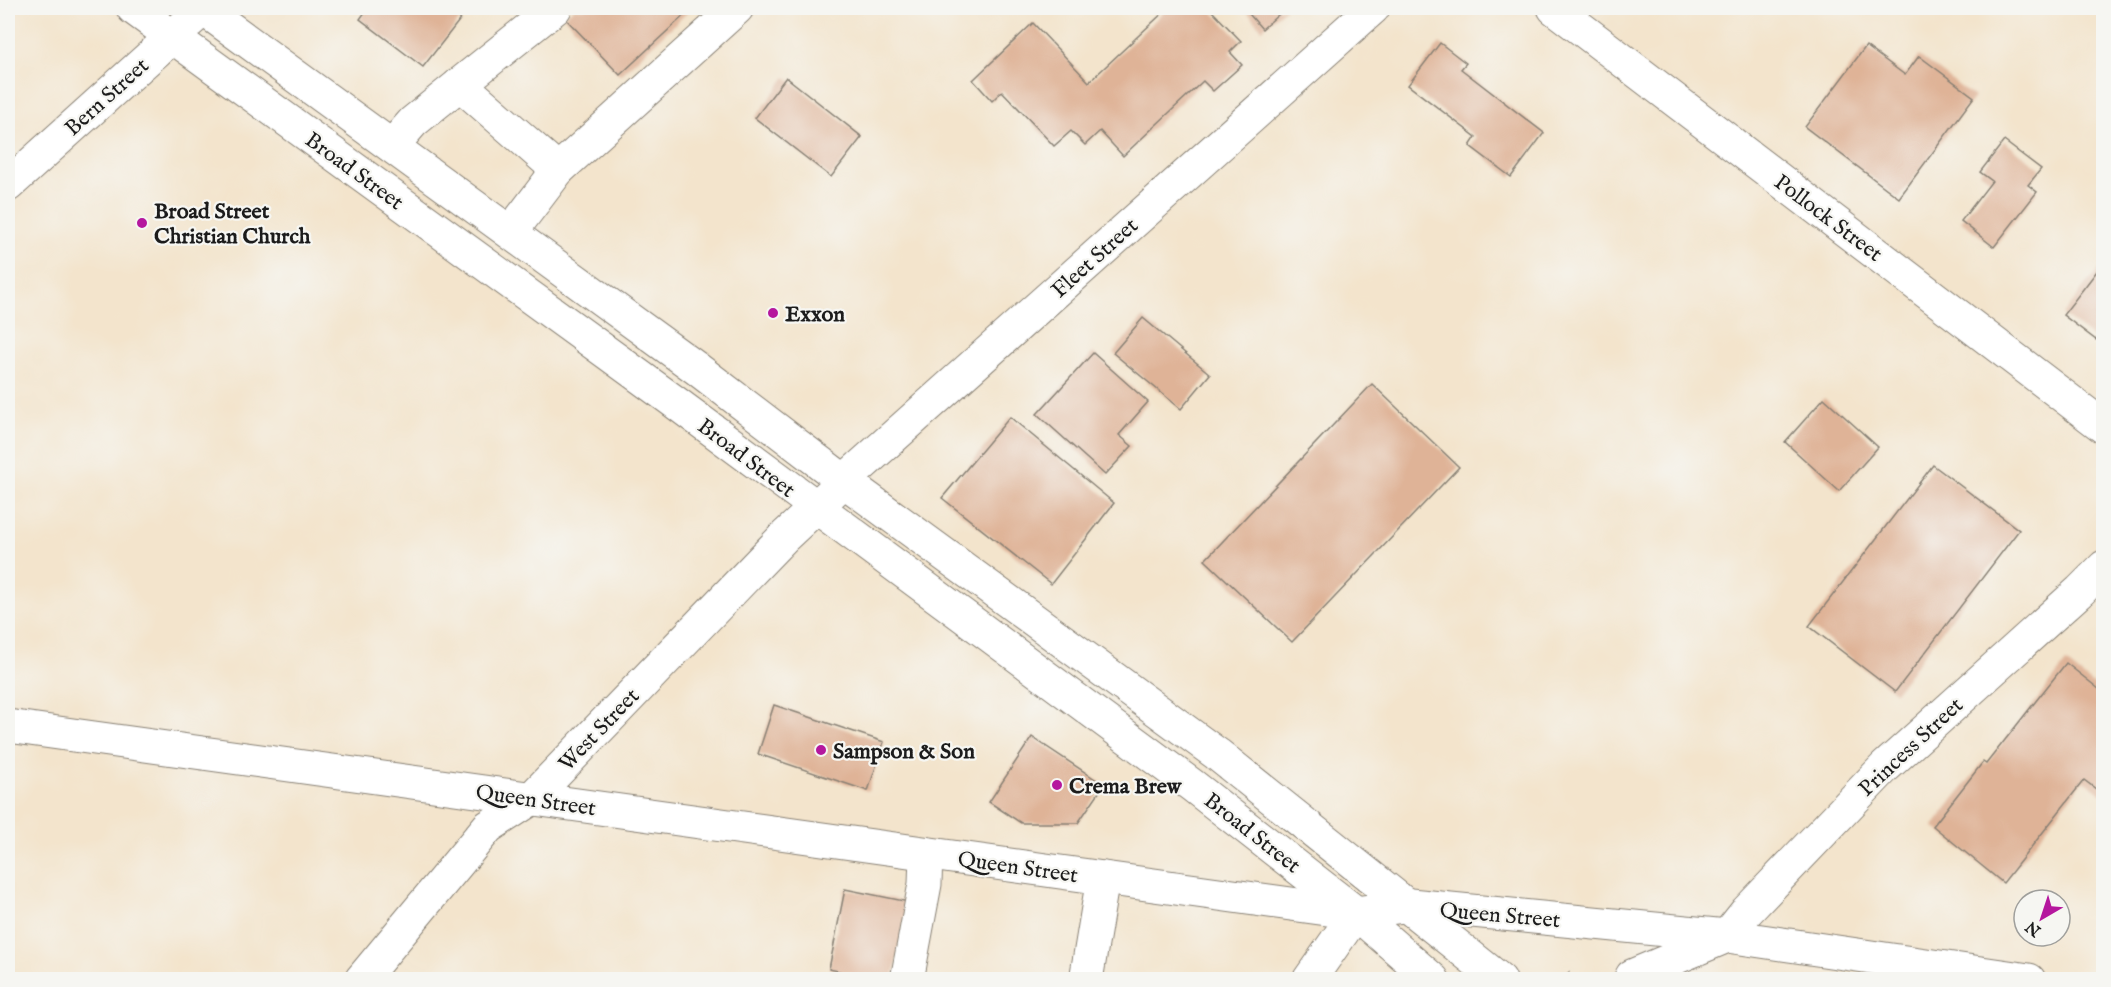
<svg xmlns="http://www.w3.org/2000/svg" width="2111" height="987" font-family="'IM FELL English',serif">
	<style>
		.building { fill: #dfb397 }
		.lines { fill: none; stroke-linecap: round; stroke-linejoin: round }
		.minor-casing { stroke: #888074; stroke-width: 35 }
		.major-casing { stroke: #888074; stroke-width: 35 }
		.path { stroke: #888074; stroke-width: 4; stroke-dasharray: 1.5 4.5; stroke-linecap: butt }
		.minor { stroke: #fff; stroke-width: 33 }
		.major { stroke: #fff; stroke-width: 33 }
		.poi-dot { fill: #b5179e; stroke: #f6f6f2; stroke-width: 2 }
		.labels { text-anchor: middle; stroke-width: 4.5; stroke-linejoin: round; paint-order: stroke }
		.street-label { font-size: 22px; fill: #1c1c1c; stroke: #f6f6f2 }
		.poi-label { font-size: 22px; font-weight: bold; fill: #1c1c1c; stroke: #f6f6f2; text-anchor: start }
	</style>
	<rect width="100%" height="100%" fill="#f6f6f2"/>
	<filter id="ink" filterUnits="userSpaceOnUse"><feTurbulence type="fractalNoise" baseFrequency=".0167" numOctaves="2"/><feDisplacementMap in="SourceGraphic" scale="12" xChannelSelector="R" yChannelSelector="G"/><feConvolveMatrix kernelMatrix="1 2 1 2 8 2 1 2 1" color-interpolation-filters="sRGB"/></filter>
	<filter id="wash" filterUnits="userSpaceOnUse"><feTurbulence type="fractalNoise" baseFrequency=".008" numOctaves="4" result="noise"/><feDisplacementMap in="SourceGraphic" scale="24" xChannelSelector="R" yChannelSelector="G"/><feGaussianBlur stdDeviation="1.35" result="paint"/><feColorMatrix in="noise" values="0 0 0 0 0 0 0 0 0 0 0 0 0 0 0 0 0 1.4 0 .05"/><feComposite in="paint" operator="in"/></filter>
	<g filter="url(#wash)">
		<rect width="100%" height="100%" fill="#f3e4cc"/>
		<g id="blocks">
			<g class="building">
				<path d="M 368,8 L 469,8 L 423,67 L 360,19 Z"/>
				<path d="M 574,8 L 692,8 L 620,75 L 564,17 Z"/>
				<path d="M 1168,8 L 1209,8 L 1241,41 L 1230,52 L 1242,65 L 1213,91 L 1203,81 L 1123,156 L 1100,131 L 1085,145 L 1071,131 L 1054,146 L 1002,91 L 992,101 L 973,80 L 1033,23 L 1089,82 Z"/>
				<path d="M 1244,8 L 1286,8 L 1262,29 Z"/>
				<path d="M 1440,43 L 1466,63 L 1461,69 L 1544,133 L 1511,177 L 1470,146 L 1476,137 L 1408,85 Z"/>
				<path d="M 1866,46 L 1905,75 L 1919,56 L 1974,97 L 1899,198 L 1805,127 Z"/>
				<path d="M 786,77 L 862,137 L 831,177 L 755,118 Z"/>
				<path d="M 2004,141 L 2041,169 L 2028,185 L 2037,192 L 1994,247 L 1961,221 L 1992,181 L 1980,172 Z"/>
				<path d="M 2104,262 L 2104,330 L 2096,340 L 2063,315 Z"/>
				<path d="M 1143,318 L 1210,374 L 1181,409 L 1113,353 Z"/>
				<path d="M 1093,353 L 1148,402 L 1119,435 L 1132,446 L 1105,475 L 1037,414 Z"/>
				<path d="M 1372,384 L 1459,467 L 1292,642 L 1205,560 Z"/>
				<path d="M 1824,398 L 1878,447 L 1839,491 L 1785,442 Z"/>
				<path d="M 1010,417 L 1114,503 L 1051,584 L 942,498 Z"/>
				<path d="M 1933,465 L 2019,530 L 1895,692 L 1809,626 Z"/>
				<path d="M 2066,663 L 2104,693 L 2104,795 L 2084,780 L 2003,883 L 1933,826 L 1983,762 L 1986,764 Z"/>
				<path d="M 774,705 L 884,742 L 868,791 L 758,754 Z"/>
				<path d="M 1032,737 L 1104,785 L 1078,823 L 1021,823 L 989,802 Z"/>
				<path d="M 845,889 L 909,902 L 893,980 L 878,980 L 829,969 Z"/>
			</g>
		</g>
	</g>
	<g filter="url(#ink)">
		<use href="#blocks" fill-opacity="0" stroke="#888074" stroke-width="1.5"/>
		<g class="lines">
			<g class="minor-casing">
				<g id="minor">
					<path d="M 555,8 L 460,84 L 558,170"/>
					<path d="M 1554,8 L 2104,427"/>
					<path d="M 392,146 L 413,122 L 460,84"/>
					<path d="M 8,185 L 204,8"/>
					<path d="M 511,232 L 558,170 L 737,8"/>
					<path d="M 8,726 L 1356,913 L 1410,905 L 1727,936 L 2029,980"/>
					<path d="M 1727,936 L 1747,911 L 1885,767 L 2080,591 L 2104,567"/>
					<path d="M 361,980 L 488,827 L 531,799 L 783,538 L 844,481 L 1373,8"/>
					<path d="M 907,980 L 925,884 L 926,854"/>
					<path d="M 1086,980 L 1103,878"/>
					<path d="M 1309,980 L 1356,913"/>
				</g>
			</g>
			<g class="major-casing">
				<g id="major">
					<path d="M 133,8 L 672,400 L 1193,786 L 1356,913 L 1433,980"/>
					<path d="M 202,8 L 696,368 L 844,481 L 1217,754 L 1500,980"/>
					<path d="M 1630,980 L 1632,976 L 1727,936"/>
				</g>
			</g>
			<path class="path" d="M 1568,972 L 1577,980"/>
			<use href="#minor" class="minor"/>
			<use href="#major" class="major"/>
		</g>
	</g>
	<g class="poi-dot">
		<circle cx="142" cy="223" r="6"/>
		<circle cx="773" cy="313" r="6"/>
		<circle cx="821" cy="750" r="6"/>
		<circle cx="1057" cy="785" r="6"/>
	</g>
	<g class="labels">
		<g class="street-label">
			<text transform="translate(106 96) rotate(-42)" y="8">Bern Street</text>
			<text transform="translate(355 170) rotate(36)" y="8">Broad Street</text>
			<text transform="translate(1829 217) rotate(37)" y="8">Pollock Street</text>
			<text transform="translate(1094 257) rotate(-42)" y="8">Fleet Street</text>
			<text transform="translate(747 457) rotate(37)" y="8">Broad Street</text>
			<text transform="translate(598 729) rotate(-46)" y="8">West Street</text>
			<text transform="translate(1910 746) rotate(-43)" y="8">Princess Street</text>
			<text transform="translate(536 799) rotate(8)" y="8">Queen Street</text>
			<text transform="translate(1253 832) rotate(38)" y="8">Broad Street</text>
			<text transform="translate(1018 866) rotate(8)" y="8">Queen Street</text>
			<text transform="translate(1500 914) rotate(5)" y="8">Queen Street</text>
		</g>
		<g class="poi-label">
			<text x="154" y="218">Broad Street<tspan x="154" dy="25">Christian Church</tspan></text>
			<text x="785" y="321">Exxon</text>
			<text x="833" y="758">Sampson &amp; Son</text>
			<text x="1069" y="793">Crema Brew</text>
		</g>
	</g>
	<rect width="2111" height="987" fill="none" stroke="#f6f6f2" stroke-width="30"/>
	<g transform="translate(2042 918) rotate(219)"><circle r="28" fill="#f6f6f2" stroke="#9f9f9c" stroke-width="1.5"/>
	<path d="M0-4.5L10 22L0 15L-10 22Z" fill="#b5179e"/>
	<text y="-9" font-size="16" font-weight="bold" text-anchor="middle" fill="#1c1c1c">N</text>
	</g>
</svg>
